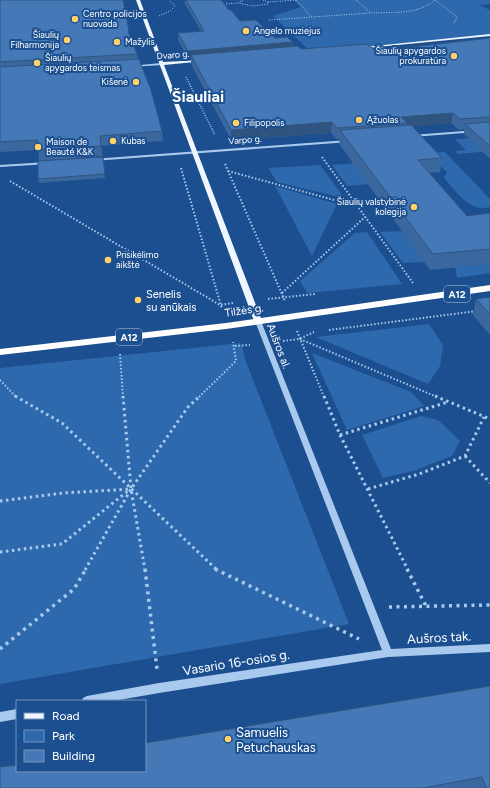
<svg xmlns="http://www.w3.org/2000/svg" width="490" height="788" font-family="Figtree,sans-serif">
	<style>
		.green { fill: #2e69ad }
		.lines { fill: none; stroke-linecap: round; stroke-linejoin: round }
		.path-far4 { stroke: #a9c9ee; stroke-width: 1; stroke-dasharray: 1 1.5; stroke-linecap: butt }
		.path-far3 { stroke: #a9c9ee; stroke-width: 1.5; stroke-dasharray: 1 1.5; stroke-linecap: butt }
		.path-far2 { stroke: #a9c9ee; stroke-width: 2; stroke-dasharray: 1.5 2; stroke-linecap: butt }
		.path-far1 { stroke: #a9c9ee; stroke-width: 3; stroke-dasharray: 2.5 3.5; stroke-linecap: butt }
		.path { stroke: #a9c9ee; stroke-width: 3.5; stroke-dasharray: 3 4.5; stroke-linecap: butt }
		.minor { fill: #a9c9ee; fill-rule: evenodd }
		.major { fill: #f0f6ff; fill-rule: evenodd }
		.highway { fill: #fff; fill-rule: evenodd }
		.wall { fill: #3a679d }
		.shaded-wall { fill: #305480 }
		.building { fill: #4478b7; stroke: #305480 }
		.poi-dot { fill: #ffd166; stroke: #1b4f8f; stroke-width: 1.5 }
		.labels { text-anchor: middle; stroke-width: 4; stroke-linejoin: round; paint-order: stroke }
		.far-poi-label { font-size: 9px; fill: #fff; stroke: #1b4f8f; text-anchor: start }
		.far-street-label { font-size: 9px; fill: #fff; stroke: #1b4f8f }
		.shield { fill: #1b4f8f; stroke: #bbcadd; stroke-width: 1 }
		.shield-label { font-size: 10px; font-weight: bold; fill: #fff }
		.poi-label { font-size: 11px; fill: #fff; stroke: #1b4f8f; text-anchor: start }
		.street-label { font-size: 11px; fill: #fff; stroke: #1b4f8f }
		.near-street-label { font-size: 13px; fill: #fff; stroke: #1b4f8f }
		.near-poi-label { font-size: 13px; fill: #fff; stroke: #1b4f8f; text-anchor: start }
		.far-town-label { font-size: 16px; font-weight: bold; fill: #fff; stroke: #1b4f8f }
	</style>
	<rect width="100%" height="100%" fill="#1b4f8f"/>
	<g class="green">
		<path d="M 294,0 L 490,0 L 490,4 L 479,5 L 490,10 L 490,35 L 311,52 L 273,16 L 301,7 Z"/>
		<path d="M 476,138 L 490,151 L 458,154 L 455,151 L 466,150 L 455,139 Z"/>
		<path d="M 445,152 L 490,199 L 490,207 C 470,213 456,191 444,178 L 447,172 L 426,153 Z"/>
		<path d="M 356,163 L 369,184 L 347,186 L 332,165 Z"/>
		<path d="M 320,165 L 342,195 L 335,196 L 277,182 L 268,168 Z"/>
		<path d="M 275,186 L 337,204 L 312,256 Z"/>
		<path d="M 402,231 L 425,262 L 403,263 L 380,232 Z"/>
		<path d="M 367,232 L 402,284 L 307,293 L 300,281 L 355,233 Z"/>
		<path d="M 490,264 L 490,273 L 457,278 L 455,267 Z"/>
		<path d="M 429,324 L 443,345 L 440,366 L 428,384 L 316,337 Z"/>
		<path d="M 241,343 L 246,362 L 349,624 L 0,684 L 0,368 Z"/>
		<path d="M 312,353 L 411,392 L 424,406 L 347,430 Z"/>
		<path d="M 421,416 L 438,420 L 460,441 L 452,456 L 413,471 L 383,478 L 362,435 Z"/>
	</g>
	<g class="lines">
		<g class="path-far4">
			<path d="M 243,0 L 238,3 L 253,6 L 268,4 L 268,2"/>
			<path d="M 263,0 L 268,2 L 297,0"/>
			<path d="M 296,0 L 312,17"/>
			<path d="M 356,0 L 371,13 C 392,12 418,15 435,0 L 457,17 L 454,23"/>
			<path d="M 226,4 L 238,3"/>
			<path d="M 159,16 L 170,11 L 175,6 L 169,0"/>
			<path d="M 269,20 L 370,13"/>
		</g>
		<path class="path-far3" d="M 186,77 L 215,135"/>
		<g class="path-far2">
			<path d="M 322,157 L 413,283"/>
			<path d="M 225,164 L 285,301"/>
			<path d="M 181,168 L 222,309"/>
			<path d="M 228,171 L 356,206"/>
			<path d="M 10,181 L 220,305 L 233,303"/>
			<path d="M 282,293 L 365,217"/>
			<path d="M 268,299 L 315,294"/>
			<path d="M 329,330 L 477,311"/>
			<path d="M 297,331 L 324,397"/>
			<path d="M 300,339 L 437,397"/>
			<path d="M 283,341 L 299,339 L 314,332"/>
			<path d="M 235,346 L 250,345"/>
			<path d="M 120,354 L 123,397"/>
			<path d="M 0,380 L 16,397"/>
			<path d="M 199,397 L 236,361 L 233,342"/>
		</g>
		<g class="path-far1">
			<path d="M 15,396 L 62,423 L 217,570"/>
			<path d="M 123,396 L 131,489 L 145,570"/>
			<path d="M 324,396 L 340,435 L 408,570"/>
			<path d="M 435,396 L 490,419"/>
			<path d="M 340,435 L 448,402"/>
			<path d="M 465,456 L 490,483"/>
			<path d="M 368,489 L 419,474 L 465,456 L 484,417"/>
			<path d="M 0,501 L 63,493 L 131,489"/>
			<path d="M 0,552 L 62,544 L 129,490"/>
			<path d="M 85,570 L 131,489 L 188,407 L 200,396"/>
		</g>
		<g class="path">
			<path d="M 145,569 L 157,669"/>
			<path d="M 215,569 L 359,639"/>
			<path d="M 407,569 L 426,606"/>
			<path d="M 389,607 L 490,605"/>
			<path d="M 0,649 L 74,589 L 86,569"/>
		</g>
		<g class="minor">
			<path d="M 161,63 L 162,65 L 132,67 L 130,66 Z"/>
			<path d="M 490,129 L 490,131 L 412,137 L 410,136 L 412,135 Z"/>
			<path d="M 348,140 L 350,140 L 350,142 L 93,161 L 91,160 L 93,159 Z"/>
			<path d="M 47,162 L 49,162 L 49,164 L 0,167 L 0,165 Z"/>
			<path d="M 258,319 L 261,321 L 391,649 L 490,644 L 490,652 L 388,657 L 159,693 L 113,701 L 82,701 L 83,698 L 87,696 L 159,683 L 382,650 L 255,321 Z"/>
			<path d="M 17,709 L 17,719 L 0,722 L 0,712 Z"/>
		</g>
		<g class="major">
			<path d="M 136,0 L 140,0 L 163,62 L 203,60 L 205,61 L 164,65 L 262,321 L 261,323 L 255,323 L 254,321 Z"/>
			<path d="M 490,34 L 490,36 L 357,49 L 355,48 Z"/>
		</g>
		<path class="highway" d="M 490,285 L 490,291 L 226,329 L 0,355 L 0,349 L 226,323 Z"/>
	</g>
	<g class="wall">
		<path d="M 0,0 L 129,31 L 129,35 L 137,54 L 138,59 L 162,131 L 163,141 L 101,146 L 103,156 L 39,161 L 38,150 L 0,152 Z"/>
		<path d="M 185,0 L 221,0 L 229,10 L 240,21 L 275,38 L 293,42 L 292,46 L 301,49 L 376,51 L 490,38 L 490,159 L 464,134 L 464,129 L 459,130 L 451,123 L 412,126 L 442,158 L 440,172 L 429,173 L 467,216 L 490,213 L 490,264 L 430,270 L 339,144 L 340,139 L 336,139 L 331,133 L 231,140 L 191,64 L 191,58 L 188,58 L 178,40 L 178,33 L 201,31 L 185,4 Z"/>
		<path d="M 103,157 L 105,178 L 39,183 L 38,179 Z"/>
		<path d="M 490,297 L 490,335 L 473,315 L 476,299 Z"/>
		<path d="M 490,686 L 490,788 L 0,788 Z"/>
	</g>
	<g class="shaded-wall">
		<path d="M 293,42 L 292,49 L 191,55 L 191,58 L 188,58 L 188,51 Z"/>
		<path d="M 453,113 L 451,123 L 406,127 L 407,123 L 401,117 Z"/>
		<path d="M 332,122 L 331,133 L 231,140 L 231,130 Z"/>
	</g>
	<g class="building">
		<path d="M 0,0 L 123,0 L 129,31 L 128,31 L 137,54 L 0,62 Z"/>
		<path d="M 186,0 L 221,0 L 229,10 L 231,10 L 240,21 L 256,20 L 275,38 L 287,37 L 293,42 L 188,51 L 178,33 L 204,31 Z"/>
		<path d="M 490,38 L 490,117 L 460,119 L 453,113 L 401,117 L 407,123 L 337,128 L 332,122 L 231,130 L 191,55 L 298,46 L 301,49 L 367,44 L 376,51 Z"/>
		<path d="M 139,59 L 151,90 L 162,131 L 100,136 L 101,146 L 38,150 L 38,140 L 0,142 L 0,67 Z"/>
		<path d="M 490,122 L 490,146 L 465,124 Z"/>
		<path d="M 411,125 L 442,158 L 418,160 L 467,216 L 490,213 L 490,249 L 433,254 L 340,130 Z"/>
		<path d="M 103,157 L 105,174 L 38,179 L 38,161 Z"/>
		<path d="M 490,297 L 490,314 L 476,299 Z"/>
		<path d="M 490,686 L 490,788 L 486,788 L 482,777 L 423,788 L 0,788 L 0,767 L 17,765 L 17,771 L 145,771 L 145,743 Z"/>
	</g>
	<g class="poi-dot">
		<circle cx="75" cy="19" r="4"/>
		<circle cx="246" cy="31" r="4"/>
		<circle cx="67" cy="40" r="4"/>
		<circle cx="117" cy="42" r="4"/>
		<circle cx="454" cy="56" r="4"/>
		<circle cx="37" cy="63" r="4"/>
		<circle cx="136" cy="82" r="4"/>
		<circle cx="359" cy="120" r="4"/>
		<circle cx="236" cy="123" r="4"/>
		<circle cx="113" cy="141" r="4"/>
		<circle cx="38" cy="147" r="4"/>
		<circle cx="414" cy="207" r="4"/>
		<circle cx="108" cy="260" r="4"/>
		<circle cx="138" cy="300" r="4"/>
		<circle cx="228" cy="739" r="4"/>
	</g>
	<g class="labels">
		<g class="far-poi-label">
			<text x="83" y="17">Centro policijos<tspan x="83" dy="10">nuovada</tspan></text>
			<text x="254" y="34">Angelo muziejus</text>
			<text x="59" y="38" text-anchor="end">Šiaulių<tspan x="59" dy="10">Filharmonija</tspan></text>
			<text x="125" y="45">Mažylis</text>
			<text x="446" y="54" text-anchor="end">Šiaulių apygardos<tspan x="446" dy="10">prokuratūra</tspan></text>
			<text x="45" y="61">Šiaulių<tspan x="45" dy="10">apygardos teismas</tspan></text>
			<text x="128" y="85" text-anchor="end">Kišenė</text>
			<text x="367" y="123">Ąžuolas</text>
			<text x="244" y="126">Filipopolis</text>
			<text x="121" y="144">Kubas</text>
			<text x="46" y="145">Maison de<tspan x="46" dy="10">Beauté K&amp;K</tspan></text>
			<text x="406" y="205" text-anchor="end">Šiaulių valstybinė<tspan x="406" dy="10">kolegija</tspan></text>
			<text x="116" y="258">Prisikėlimo<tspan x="116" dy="10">aikštė</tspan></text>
		</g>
		<g class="far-street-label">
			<text transform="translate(173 55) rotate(-4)" y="3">Dvaro g.</text>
			<text transform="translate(245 140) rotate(-4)" y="3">Varpo g.</text>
		</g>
		<g class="shield">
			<rect x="444" y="286" width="26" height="16" rx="3"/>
			<rect x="116" y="329" width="26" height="16" rx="3"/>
		</g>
		<g class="shield-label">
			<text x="457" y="298">A12</text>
			<text x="129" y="341">A12</text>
		</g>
		<g class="poi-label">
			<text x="146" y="298">Senelis<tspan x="146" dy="13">su anūkais</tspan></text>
		</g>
		<g class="street-label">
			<text transform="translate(244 310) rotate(-8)" y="4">Tilžės g.</text>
			<text transform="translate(279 346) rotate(69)" y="4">Aušros al.</text>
		</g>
		<g class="near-street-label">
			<text transform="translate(439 637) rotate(-3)" y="5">Aušros tak.</text>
			<text transform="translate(236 662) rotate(-9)" y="5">Vasario 16-osios g.</text>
		</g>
		<g class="near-poi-label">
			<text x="236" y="737">Samuelis<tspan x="236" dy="15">Petuchauskas</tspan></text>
		</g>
		<g class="far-town-label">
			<text x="198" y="102">Šiauliai</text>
		</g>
	</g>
	<rect x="16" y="700" width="130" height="72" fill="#1b4f8f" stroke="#7695bc"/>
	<rect x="24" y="713" width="20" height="6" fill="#f0f6ff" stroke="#7695bc"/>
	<text x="52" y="720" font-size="12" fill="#ffffff">Road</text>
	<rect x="24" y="730" width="20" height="12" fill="#2e69ad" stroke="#7695bc"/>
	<text x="52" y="740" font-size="12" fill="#ffffff">Park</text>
	<rect x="24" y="750" width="20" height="12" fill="#4478b7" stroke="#7695bc"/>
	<text x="52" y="760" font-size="12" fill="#ffffff">Building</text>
</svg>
